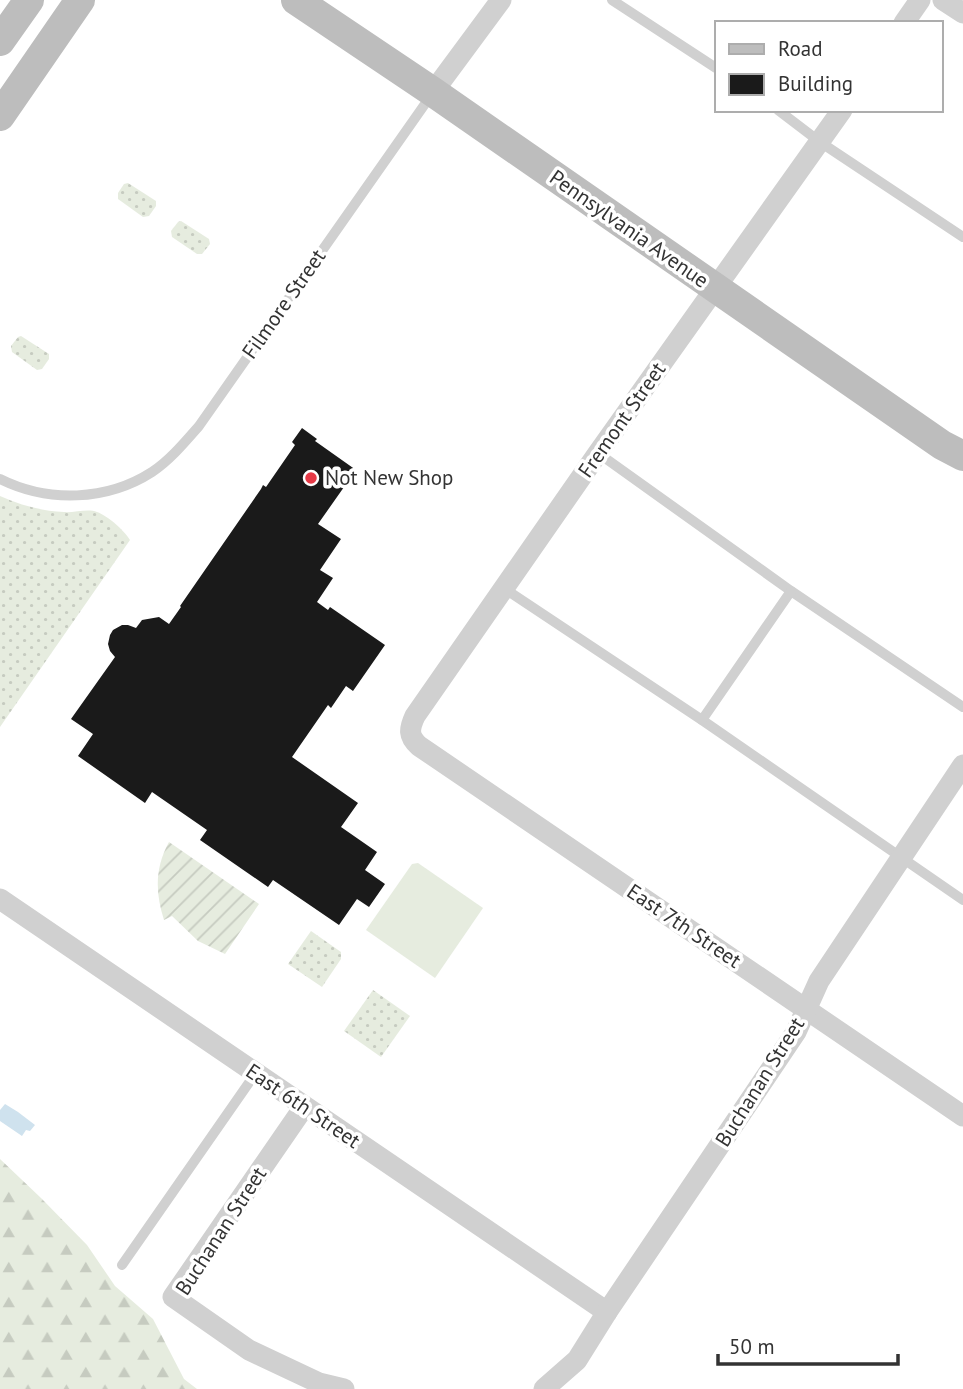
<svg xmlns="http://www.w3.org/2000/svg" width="963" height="1389" font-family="'PT Sans',sans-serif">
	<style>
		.grass { fill: url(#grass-dots) }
		.forest { fill: url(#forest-firs) }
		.garden { fill: url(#garden-furrows) }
		.pitch { fill: #e6ecdf }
		.water { fill: #cfe2ee }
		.building { fill: #1a1a1a }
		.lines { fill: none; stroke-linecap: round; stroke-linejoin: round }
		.service { stroke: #d0d0d0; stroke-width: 10 }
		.minor { stroke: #d0d0d0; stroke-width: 21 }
		.secondary { stroke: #bdbdbd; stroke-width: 30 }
		.poi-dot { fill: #e63946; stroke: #fff; stroke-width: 2.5 }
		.labels { text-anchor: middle; stroke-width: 7; stroke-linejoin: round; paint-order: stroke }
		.street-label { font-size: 21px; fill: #333; stroke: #fff }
		.poi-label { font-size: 21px; fill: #333; stroke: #fff; text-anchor: start }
	</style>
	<defs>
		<pattern id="grass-dots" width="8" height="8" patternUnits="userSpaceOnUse" patternTransform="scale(1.75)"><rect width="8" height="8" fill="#e6ecdf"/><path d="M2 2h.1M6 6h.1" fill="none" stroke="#c6cbc0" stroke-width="1.8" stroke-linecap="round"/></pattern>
		<pattern id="forest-firs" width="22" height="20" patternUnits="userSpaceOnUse" patternTransform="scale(1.75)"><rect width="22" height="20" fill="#e6ecdf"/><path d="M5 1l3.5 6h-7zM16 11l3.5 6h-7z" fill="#c6cbc0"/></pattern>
		<pattern id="garden-furrows" width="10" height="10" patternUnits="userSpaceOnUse" patternTransform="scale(1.75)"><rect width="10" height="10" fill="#e6ecdf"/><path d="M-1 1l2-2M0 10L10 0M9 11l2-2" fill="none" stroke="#c6cbc0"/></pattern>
	</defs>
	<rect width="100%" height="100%" fill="#fff"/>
	<g class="grass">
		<path d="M 128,183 L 156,201 L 156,206 L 149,216 L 143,217 L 118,199 L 118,193 L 124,184 Z"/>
		<path d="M 181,221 L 209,239 L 210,244 L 202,254 L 197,254 L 172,237 L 171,231 L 178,222 Z"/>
		<path d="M 21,336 L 49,354 L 49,359 L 42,369 L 37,370 L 12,352 L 11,346 L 18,337 Z"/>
		<path d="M 0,496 C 20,505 41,511 64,512 C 74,513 88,508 97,512 C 108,516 124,530 130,540 L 0,727 Z"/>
		<path d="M 311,931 L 341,952 L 341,959 L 322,987 L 288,964 Z"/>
		<path d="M 373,990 L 410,1016 L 381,1057 L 344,1031 Z"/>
	</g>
	<path class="forest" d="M 0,1159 L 41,1198 L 87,1245 L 115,1286 L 153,1319 L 184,1379 L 197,1389 L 0,1389 Z"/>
	<path class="garden" d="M 169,842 L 259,904 L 225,954 L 198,941 L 172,916 L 164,920 C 155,892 155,867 169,842 Z"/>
	<path class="pitch" d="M 418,863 L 483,908 L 435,978 L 366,930 L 412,864 Z"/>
	<path class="water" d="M 5,1104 L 18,1112 L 35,1125 L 30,1131 L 26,1130 L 22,1136 L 0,1121 L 0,1110 Z"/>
	<path class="building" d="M 302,428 L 317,439 L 315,441 L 356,470 L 318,524 L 341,539 L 320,570 L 333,578 L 317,602 L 328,610 L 330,607 L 385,645 L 353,691 L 346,686 L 331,708 L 328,705 L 292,757 L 358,803 L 341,827 L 377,852 L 365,870 L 385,884 L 369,907 L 357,899 L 339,925 L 273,880 L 268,887 L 200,840 L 207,830 L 152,792 L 145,803 L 78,756 L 93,734 L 71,719 L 115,657 L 110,651 L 108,644 L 110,635 L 113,630 L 122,625 L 128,625 L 136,628 L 142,620 L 159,617 L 169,624 L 181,607 L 180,606 L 261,489 L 263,485 L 266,487 L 295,445 L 292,442 Z"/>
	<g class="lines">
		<g class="service">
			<path d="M 612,0 L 716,68"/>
			<path d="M 778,110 L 820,142 L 963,237"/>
			<path d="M 598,453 L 791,591 L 963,707"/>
			<path d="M 0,479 C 48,503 107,501 152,472 C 170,460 185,442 199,426 L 432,94"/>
			<path d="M 505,589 L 702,720 L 963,900"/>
			<path d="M 702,720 L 791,591"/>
			<path d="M 122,1265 L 255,1074"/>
		</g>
		<g class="minor">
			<path d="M 943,0 L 963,13"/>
			<path d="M 904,23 L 920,0"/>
			<path d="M 433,92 L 501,0"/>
			<path d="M 842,110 L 598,453 L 415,716 C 409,729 408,736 419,746 L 963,1116"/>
			<path d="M 0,899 L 607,1312"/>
			<path d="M 304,1107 L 173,1297 L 249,1350 L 319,1383 L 344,1389"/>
			<path d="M 544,1389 L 577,1360 L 607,1312 L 796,1032 L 819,981 L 963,765"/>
		</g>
		<g class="secondary">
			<path d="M 296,0 L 433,92 L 942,445 L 963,456"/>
			<path d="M 0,41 L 29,0"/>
			<path d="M 0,116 L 80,0"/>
		</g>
	</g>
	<circle class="poi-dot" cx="311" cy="478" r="7"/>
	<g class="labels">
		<g class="street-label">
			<text transform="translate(629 229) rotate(35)" y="7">Pennsylvania Avenue</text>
			<text transform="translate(284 304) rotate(-55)" y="7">Filmore Street</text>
			<text transform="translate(622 420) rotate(-55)" y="7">Fremont Street</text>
			<text transform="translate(684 926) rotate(34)" y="7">East 7th Street</text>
			<text transform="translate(760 1082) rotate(-58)" y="7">Buchanan Street</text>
			<text transform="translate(303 1106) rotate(34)" y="7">East 6th Street</text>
			<text transform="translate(221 1231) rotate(-57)" y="7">Buchanan Street</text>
		</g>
		<g class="poi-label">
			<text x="325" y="485">Not New Shop</text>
		</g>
	</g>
	<rect x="715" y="21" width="228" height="91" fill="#ffffff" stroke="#adadad" stroke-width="2"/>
	<rect x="729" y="44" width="35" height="10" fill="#bdbdbd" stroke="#adadad" stroke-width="2"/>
	<text x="778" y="56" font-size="21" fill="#333333">Road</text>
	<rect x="729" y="74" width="35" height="21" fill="#1a1a1a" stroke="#adadad" stroke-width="2"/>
	<text x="778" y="91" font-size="21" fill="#333333">Building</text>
	<path d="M718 1354v10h180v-10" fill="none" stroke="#333333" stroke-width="3.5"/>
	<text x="729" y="1354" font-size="21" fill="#333333" stroke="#ffffff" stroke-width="5" paint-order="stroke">50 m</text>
</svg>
